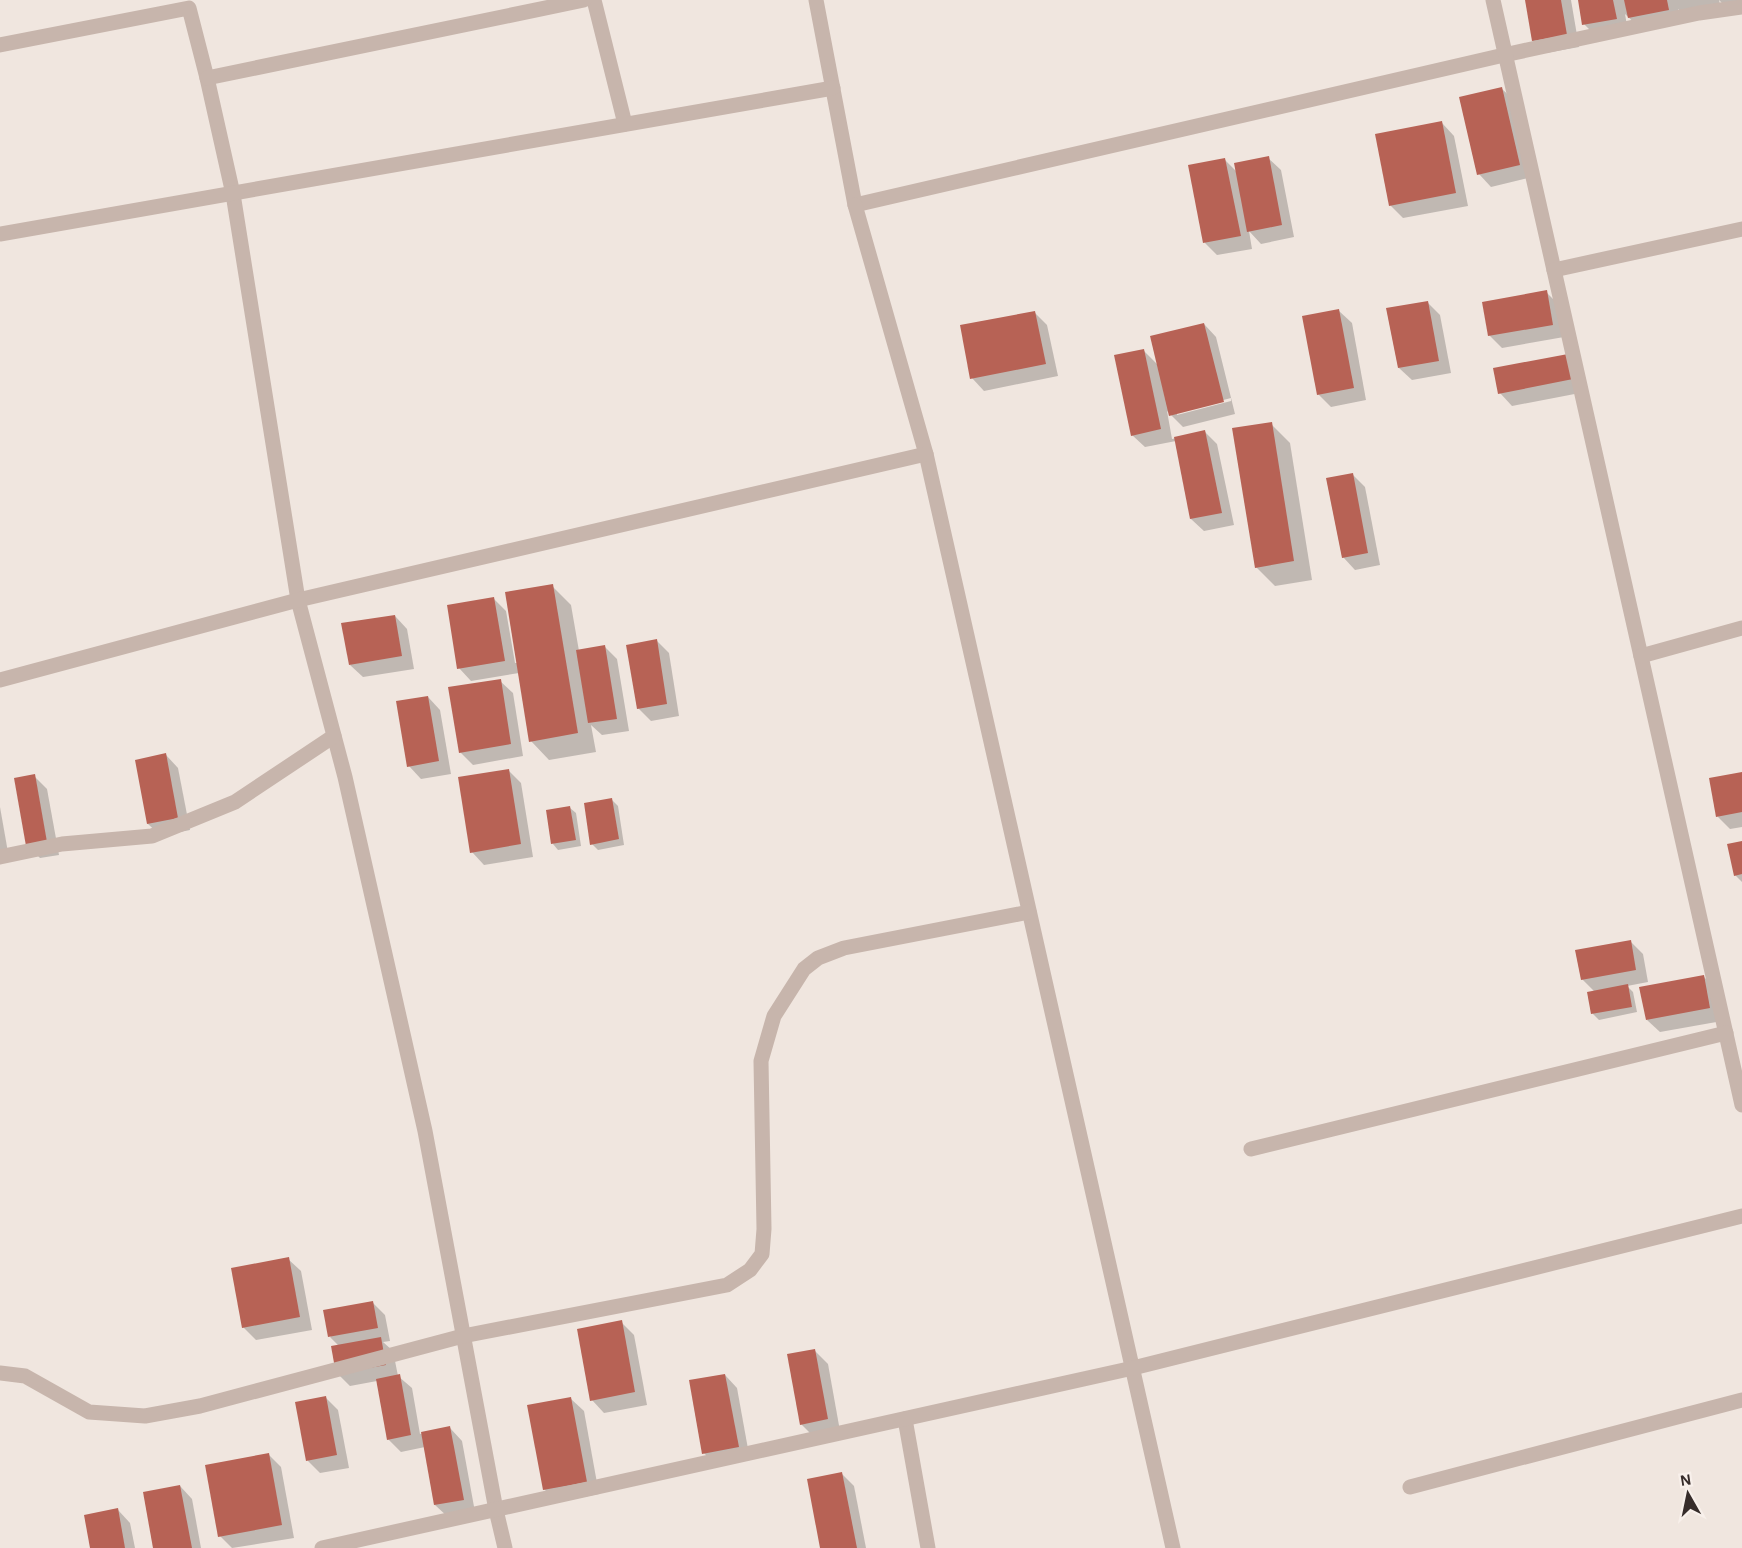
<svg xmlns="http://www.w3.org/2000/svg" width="1742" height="1548" font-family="'Alegreya Sans',sans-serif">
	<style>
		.shadow { fill: #0003; fill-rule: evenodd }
		.building { fill: #b76255 }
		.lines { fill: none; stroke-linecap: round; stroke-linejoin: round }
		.street { stroke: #c7b5ac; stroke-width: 15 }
	</style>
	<rect width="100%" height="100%" fill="#f0e6df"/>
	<g class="shadow">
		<path d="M 1526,0 L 1571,0 L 1579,47 L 1546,53 L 1533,41 Z"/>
		<path d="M 1579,0 L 1719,0 L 1721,10 L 1687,17 L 1678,9 L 1681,22 L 1642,30 L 1625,14 L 1628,31 L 1596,36 L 1584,24 Z"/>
		<path d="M 1719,0 L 1742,0 L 1729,10 Z"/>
		<path d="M 1502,89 L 1515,101 L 1532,177 L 1491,187 L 1479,174 Z"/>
		<path d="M 1442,123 L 1454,136 L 1468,206 L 1403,218 L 1390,205 Z"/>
		<path d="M 1268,158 L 1281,170 L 1294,237 L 1261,244 L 1249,231 L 1252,249 L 1217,255 L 1205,243 L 1224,159 L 1238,173 Z"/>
		<path d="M 1546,292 L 1559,305 L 1564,337 L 1502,348 L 1489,335 Z"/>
		<path d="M 1427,302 L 1440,315 L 1451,373 L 1412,380 L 1399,368 Z"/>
		<path d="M 1339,311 L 1352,323 L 1366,400 L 1331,407 L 1318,394 Z"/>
		<path d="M 1035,313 L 1047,325 L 1058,376 L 984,391 L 972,378 Z"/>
		<path d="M 1204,324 L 1216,337 L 1235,414 L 1183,427 L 1167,411 L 1172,439 L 1205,432 L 1217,444 L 1234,525 L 1204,531 L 1191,519 L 1176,441 L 1145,447 L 1132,435 L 1144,351 L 1158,365 ZM 1231,398 L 1231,401 L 1177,415 L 1177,412 Z"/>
		<path d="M 1568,355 L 1585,392 L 1512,406 L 1500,393 Z"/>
		<path d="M 1271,424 L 1290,443 L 1312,580 L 1275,586 L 1256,567 Z"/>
		<path d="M 1352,474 L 1365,487 L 1380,565 L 1355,570 L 1343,557 Z"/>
		<path d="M 552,586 L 571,605 L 579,651 L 605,647 L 617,659 L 629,731 L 602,735 L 591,725 L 596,752 L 549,760 L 531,741 L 519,673 L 471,681 L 459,668 L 494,599 L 506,611 L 515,663 L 518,663 Z"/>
		<path d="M 395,616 L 407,629 L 414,669 L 363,677 L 350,665 Z"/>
		<path d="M 657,641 L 669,653 L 679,716 L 651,721 L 638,708 Z"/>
		<path d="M 500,681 L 513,693 L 523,756 L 473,765 L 460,752 Z"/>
		<path d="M 428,697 L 440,710 L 451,774 L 421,779 L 409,766 Z"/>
		<path d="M 166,755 L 178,768 L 190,830 L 161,836 L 148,824 Z"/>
		<path d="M 508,770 L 521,783 L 533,857 L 484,865 L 472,852 Z"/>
		<path d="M 1742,773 L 1742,827 L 1730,829 L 1718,817 Z"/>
		<path d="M 34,776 L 47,789 L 59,855 L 40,858 L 28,846 Z"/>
		<path d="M 612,800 L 618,806 L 624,845 L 598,850 L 592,844 Z"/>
		<path d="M 0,807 L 9,858 L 0,860 Z"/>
		<path d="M 570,808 L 576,813 L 581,846 L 558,850 L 553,844 Z"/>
		<path d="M 1742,843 L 1742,882 L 1735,875 Z"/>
		<path d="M 1630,941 L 1643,954 L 1648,982 L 1627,986 L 1633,992 L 1637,1012 L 1599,1020 L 1593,1014 L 1589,993 L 1595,992 L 1582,979 Z"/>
		<path d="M 1703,976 L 1716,989 L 1722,1021 L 1660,1032 L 1647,1020 Z"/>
		<path d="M 288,1259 L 301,1271 L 312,1330 L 256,1340 L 243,1327 Z"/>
		<path d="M 373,1303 L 385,1315 L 390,1341 L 383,1342 L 393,1351 L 398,1376 L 412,1388 L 420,1434 L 450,1428 L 462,1441 L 475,1512 L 448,1517 L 435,1505 L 425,1447 L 401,1452 L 388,1439 L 377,1381 L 350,1386 L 338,1374 L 339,1346 L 330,1337 Z"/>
		<path d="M 621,1322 L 634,1335 L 647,1405 L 604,1413 L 592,1400 Z"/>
		<path d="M 815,1351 L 828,1364 L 840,1431 L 814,1437 L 801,1424 Z"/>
		<path d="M 725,1375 L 737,1388 L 750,1460 L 716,1466 L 704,1453 Z"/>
		<path d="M 325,1397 L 338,1410 L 349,1468 L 320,1473 L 308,1461 Z"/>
		<path d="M 571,1399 L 584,1411 L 599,1494 L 557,1502 L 544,1489 Z"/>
		<path d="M 268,1454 L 281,1467 L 294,1538 L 232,1548 L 220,1536 Z"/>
		<path d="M 842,1474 L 854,1486 L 866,1548 L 821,1548 Z"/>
		<path d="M 180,1486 L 192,1499 L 201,1548 L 155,1548 Z"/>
		<path d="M 118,1510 L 130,1523 L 135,1548 L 92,1548 Z"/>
	</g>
	<g class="building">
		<path d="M 1525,0 L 1561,0 L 1567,35 L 1532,41 Z"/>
		<path d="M 1578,0 L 1613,0 L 1617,19 L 1582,25 Z"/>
		<path d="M 1624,0 L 1667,0 L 1669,10 L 1628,18 Z"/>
		<path d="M 1502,87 L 1520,165 L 1477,175 L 1459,97 Z"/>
		<path d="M 1442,121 L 1456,193 L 1389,206 L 1375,134 Z"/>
		<path d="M 1269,156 L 1282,225 L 1247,232 L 1234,163 Z"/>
		<path d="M 1225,158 L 1241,236 L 1203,243 L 1188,165 Z"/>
		<path d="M 1547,290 L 1553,325 L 1488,336 L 1482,302 Z"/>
		<path d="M 1428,301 L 1439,361 L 1398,368 L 1386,308 Z"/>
		<path d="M 1339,309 L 1354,388 L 1317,395 L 1302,316 Z"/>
		<path d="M 1035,311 L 1046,364 L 970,379 L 960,325 Z"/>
		<path d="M 1204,323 L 1224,402 L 1169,416 L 1150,336 Z"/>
		<path d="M 1144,349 L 1161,429 L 1131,436 L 1114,355 Z"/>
		<path d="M 1568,354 L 1573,379 L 1498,394 L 1493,368 Z"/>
		<path d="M 1272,422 L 1294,561 L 1255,568 L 1232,428 Z"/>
		<path d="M 1205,430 L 1222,513 L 1190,519 L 1174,437 Z"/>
		<path d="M 1353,473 L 1368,553 L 1342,558 L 1326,478 Z"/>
		<path d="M 553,584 L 578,733 L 529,742 L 505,592 Z"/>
		<path d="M 494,597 L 505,661 L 457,669 L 447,605 Z"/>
		<path d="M 395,615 L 402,656 L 349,665 L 341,623 Z"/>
		<path d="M 657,639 L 667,704 L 637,709 L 626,645 Z"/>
		<path d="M 605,645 L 617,719 L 588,723 L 576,650 Z"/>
		<path d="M 501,679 L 511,744 L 459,753 L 448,687 Z"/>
		<path d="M 428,696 L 439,761 L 407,767 L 396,701 Z"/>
		<path d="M 166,753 L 178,818 L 147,824 L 135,760 Z"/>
		<path d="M 509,769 L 521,844 L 470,853 L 458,777 Z"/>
		<path d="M 1742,772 L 1742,812 L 1716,817 L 1709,778 Z"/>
		<path d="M 35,774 L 47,842 L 26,846 L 14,778 Z"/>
		<path d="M 612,798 L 619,839 L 590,845 L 584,803 Z"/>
		<path d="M 570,806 L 576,840 L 551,844 L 546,810 Z"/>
		<path d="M 1742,841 L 1742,874 L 1734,876 L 1727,844 Z"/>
		<path d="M 1631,940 L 1636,970 L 1581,980 L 1575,950 Z"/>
		<path d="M 1704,975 L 1710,1008 L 1646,1020 L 1639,987 Z"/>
		<path d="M 1628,984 L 1632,1007 L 1591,1014 L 1587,992 Z"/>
		<path d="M 289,1257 L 300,1317 L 242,1328 L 231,1268 Z"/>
		<path d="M 373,1301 L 378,1328 L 328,1337 L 323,1310 Z"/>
		<path d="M 622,1320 L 635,1392 L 590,1401 L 577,1329 Z"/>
		<path d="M 381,1337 L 386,1365 L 336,1374 L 331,1346 Z"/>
		<path d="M 815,1349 L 828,1419 L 800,1425 L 787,1354 Z"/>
		<path d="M 400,1374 L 411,1435 L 387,1440 L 376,1379 Z"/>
		<path d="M 725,1374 L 739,1447 L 702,1454 L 689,1380 Z"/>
		<path d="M 326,1396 L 337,1455 L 306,1461 L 295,1402 Z"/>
		<path d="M 571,1397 L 587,1482 L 543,1490 L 527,1405 Z"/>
		<path d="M 450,1426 L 464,1500 L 434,1505 L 421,1432 Z"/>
		<path d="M 269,1453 L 282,1525 L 218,1537 L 205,1465 Z"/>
		<path d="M 842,1472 L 857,1548 L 820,1548 L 807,1479 Z"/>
		<path d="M 180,1485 L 192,1548 L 153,1548 L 143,1492 Z"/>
		<path d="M 118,1508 L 125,1548 L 90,1548 L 84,1515 Z"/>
	</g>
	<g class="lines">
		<g class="street">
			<path d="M 594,0 L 625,124"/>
			<path d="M 816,0 L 855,205 L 1504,55 L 1699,13 L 1742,7"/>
			<path d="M 1493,0 L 1554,270"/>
			<path d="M 0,45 L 189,8 L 207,78 L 233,194 L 298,600 L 345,777 L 425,1131 L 496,1510 L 505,1548"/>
			<path d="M 207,78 L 584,0"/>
			<path d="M 855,205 L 926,454 L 1173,1548"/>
			<path d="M 1742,229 L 1554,270 L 1742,1105"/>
			<path d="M 0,234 L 833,88"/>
			<path d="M 1641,656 L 1742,628"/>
			<path d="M 0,680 L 298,600 L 926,454"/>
			<path d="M 0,857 L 62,844 L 152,836 L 235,802 L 334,736"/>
			<path d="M 1251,1149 L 1726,1033"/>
			<path d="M 0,1373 L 25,1376 L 89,1412 L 145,1416 L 200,1406 L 463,1336 L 727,1285 L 750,1270 L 762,1254 L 764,1229 L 761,1061 L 774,1016 L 804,969 L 818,958 L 844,948 L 1029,912"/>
			<path d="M 905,1419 L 928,1548"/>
			<path d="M 1410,1487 L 1742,1400"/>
			<path d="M 322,1548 L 1133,1368 L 1742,1216"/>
		</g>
	</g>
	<g transform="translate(1688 1494) rotate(351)" stroke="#f8f0eb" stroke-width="4.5" paint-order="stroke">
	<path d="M0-4.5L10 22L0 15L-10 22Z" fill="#362c2a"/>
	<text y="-9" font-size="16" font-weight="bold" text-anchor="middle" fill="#362c2a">N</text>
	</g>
</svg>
